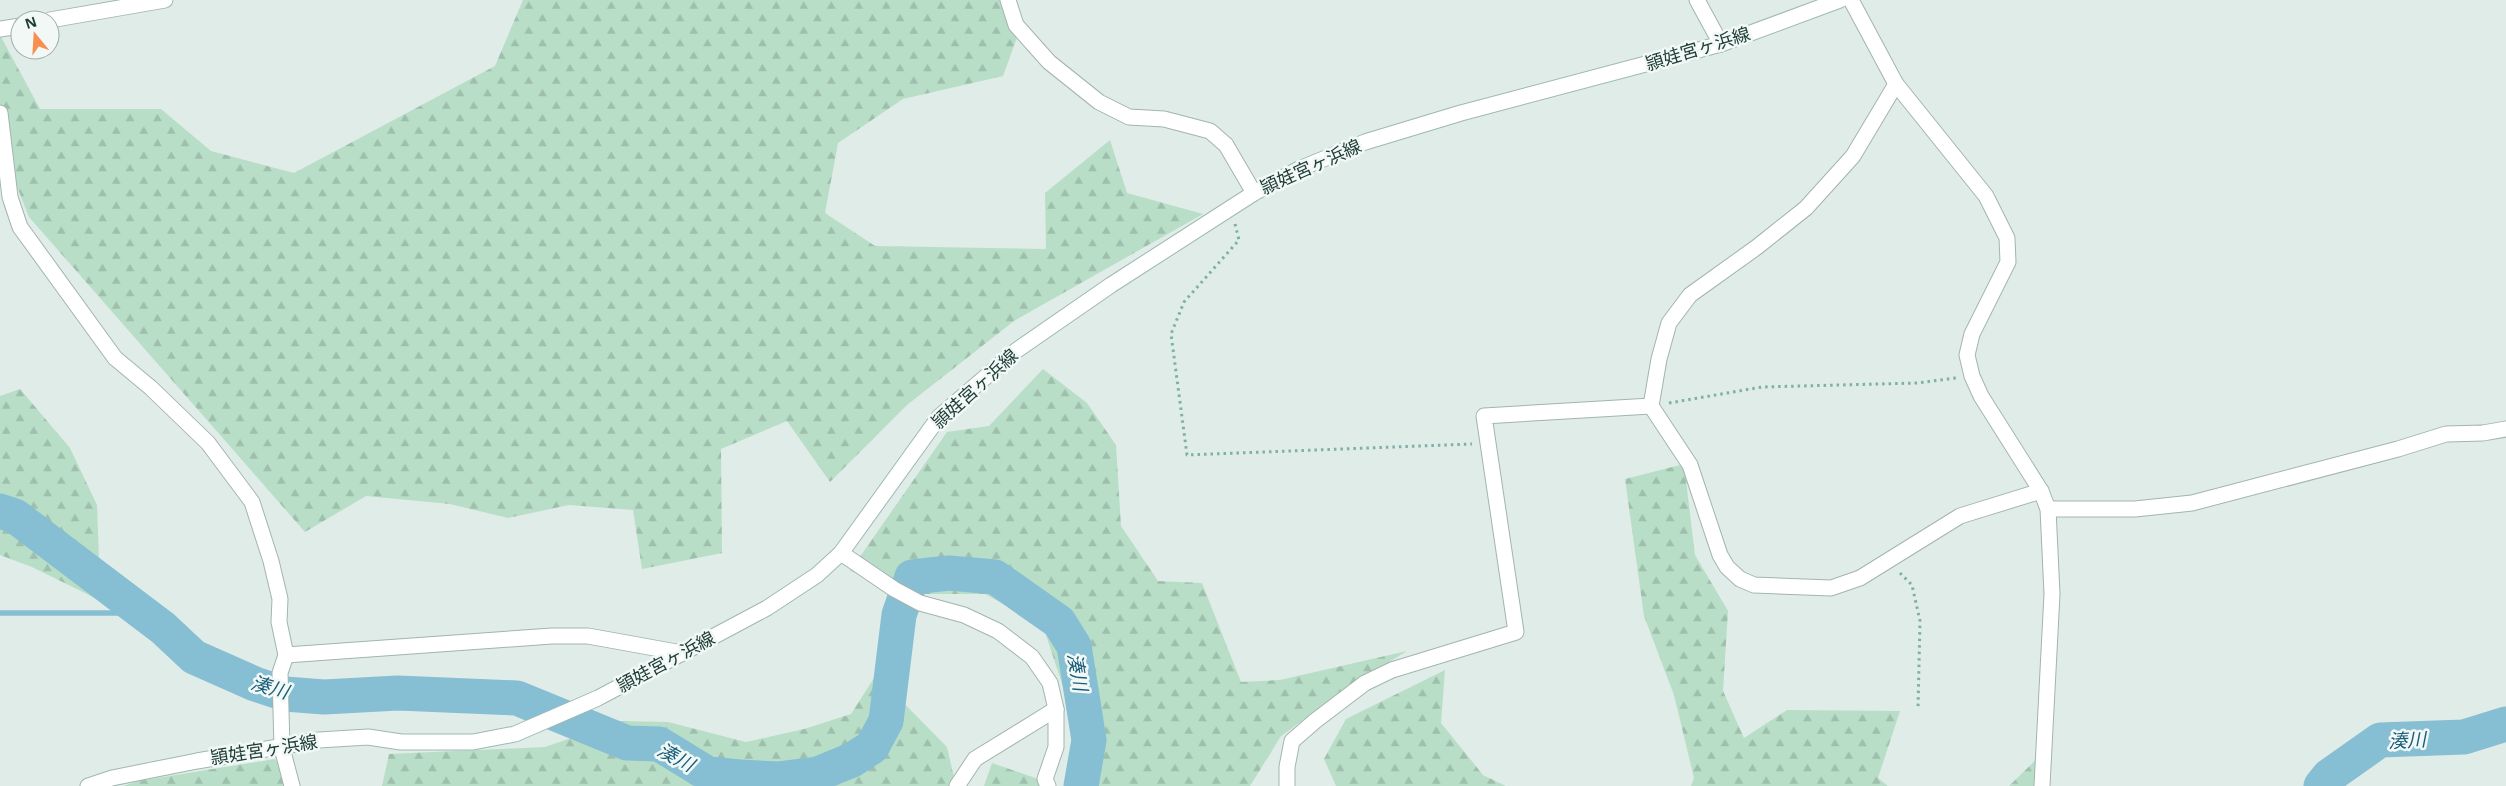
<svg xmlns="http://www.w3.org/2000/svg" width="2506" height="786" font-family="'Open Sans','Noto Sans JP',sans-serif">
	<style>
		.forest { fill: url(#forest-firs) }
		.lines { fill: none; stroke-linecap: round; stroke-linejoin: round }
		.stream { stroke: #86bed3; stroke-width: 5.5 }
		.river { stroke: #86bed3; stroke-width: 35 }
		.street-casing { stroke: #a3b4b0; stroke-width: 17 }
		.secondary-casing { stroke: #9eb8b2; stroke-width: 17 }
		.path { stroke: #7fb0a7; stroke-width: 3; stroke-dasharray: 2.5 4; stroke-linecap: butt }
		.street { stroke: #fff; stroke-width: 15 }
		.secondary { stroke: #fff; stroke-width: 15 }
		.labels { text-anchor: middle; stroke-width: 5; stroke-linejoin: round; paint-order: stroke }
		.street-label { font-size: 18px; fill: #203d38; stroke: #f1f8f5 }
		.water-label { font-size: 19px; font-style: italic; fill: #185e7a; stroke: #f1f8f5 }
	</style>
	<defs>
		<pattern id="forest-firs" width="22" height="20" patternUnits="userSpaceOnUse" patternTransform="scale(1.25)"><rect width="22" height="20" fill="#b8dec7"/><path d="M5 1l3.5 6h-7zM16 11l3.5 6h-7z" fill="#9ebfac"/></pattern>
	</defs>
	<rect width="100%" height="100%" fill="#e0ece8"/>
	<g class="forest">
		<path d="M 523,0 L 1015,0 L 1019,32 L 1003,76 L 903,99 L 838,143 L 825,213 L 875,246 L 1046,249 L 1045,193 L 1110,140 L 1127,193 L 1203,214 L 1014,321 L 907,405 L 830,482 L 787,421 L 721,449 L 722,553 L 642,569 L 633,510 L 569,505 L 508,518 L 450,504 L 366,496 L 305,532 L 29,217 L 0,144 L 0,35 L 40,109 L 161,109 L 211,151 L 294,173 L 495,66 Z"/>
		<path d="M 1043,369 L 1087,403 L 1116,445 L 1121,526 L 1158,581 L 1202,583 L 1241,682 L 1280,680 L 1407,651 L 1352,685 L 1281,736 L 1250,786 L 1074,786 L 1069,705 L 1043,626 L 985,594 L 912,594 L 850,571 L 947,432 L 989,426 Z"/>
		<path d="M 20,389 L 70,448 L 97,505 L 99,560 L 95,598 L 32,567 L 0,555 L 0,396 Z"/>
		<path d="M 1684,464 L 1695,555 L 1728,611 L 1723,691 L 1744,738 L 1787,710 L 1900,711 L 1878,778 L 1888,786 L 1691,786 L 1694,778 L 1674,695 L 1644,616 L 1625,479 Z"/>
		<path d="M 1445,670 L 1441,723 L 1483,775 L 1506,786 L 1336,786 L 1324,759 L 1346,719 Z"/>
		<path d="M 876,675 L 947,747 L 956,786 L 382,786 L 389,754 L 545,747 L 621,721 L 668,722 L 746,742 L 804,729 L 851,714 Z"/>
		<path d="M 2046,750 L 2050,786 L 2009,786 Z"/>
		<path d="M 275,759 L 292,786 L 123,786 L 139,781 Z"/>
		<path d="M 992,763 L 1044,781 L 1045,786 L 984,786 Z"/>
	</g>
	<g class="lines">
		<path class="stream" d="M 0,613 L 144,613"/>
		<g class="river">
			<path d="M 0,511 L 15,516 L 163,628 L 194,657 L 255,684 L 285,694 L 324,697 L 398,693 L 517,698 L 627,743 L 659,744 L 708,774 L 740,777 L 777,779 L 818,774 L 852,760 L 872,747 L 886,721 L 899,615 L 912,577 L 949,573 L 995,577 L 1059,622 L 1074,646 L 1089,740 L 1081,786"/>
			<path d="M 2321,786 L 2329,776 L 2380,740 L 2464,737 L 2506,724"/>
		</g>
		<g class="street-casing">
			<g id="street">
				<path d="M 1008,0 L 1016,25 L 1049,62 L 1099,102 L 1129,117 L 1164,119 L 1210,131 L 1226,145 L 1254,193"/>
				<path d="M 1697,0 L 1721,44"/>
				<path d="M 1851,0 L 1896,84 L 1986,196 L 2007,238 L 2008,262 L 1972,334 L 1967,355 L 1972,376 L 1981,396 L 2041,491 L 2048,509 L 2052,594 L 2042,786"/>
				<path d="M 50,20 L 165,0"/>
				<path d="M 0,29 L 20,26"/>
				<path d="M 1896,84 L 1853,156 L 1806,208 L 1757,247 L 1690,295 L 1669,323 L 1659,359 L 1651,406 L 1690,465 L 1720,555 L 1727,567 L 1740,579 L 1754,585 L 1831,588 L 1860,578 L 1960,516 L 2041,491"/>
				<path d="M 0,113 L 10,197 L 20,227 L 115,358 L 151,388 L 208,443 L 252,502 L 271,561 L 280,599 L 279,622 L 286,655 L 280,673 L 282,748 L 292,786"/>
				<path d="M 2048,509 L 2135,509 L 2192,503 L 2398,449 L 2446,434 L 2483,433 L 2506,429"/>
				<path d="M 841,553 L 894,589 L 920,603 L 964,615 L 998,631 L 1032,657 L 1050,683 L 1056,709 L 975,759 L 957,786"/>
				<path d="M 286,655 L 552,636 L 588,636 L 682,653"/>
				<path d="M 1048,786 L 1045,779 L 1056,747 L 1056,709"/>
				<path d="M 1287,786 L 1287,767 L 1292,741 L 1315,721 L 1365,683 L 1392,670 L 1516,632 L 1484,416 L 1651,406"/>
			</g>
		</g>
		<g class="secondary-casing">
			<path id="secondary" d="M 88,786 L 112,778 L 197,761 L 319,740 L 368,737 L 401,742 L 473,742 L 515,734 L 598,698 L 767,608 L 817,575 L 841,553 L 939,417 L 1017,350 L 1111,285 L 1254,193 L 1299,169 L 1365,142 L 1461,113 L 1721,44 L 1840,0"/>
		</g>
		<g class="path">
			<path d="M 1235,224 L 1239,240 L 1184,302 L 1171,334 L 1187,455 L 1472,444"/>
			<path d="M 1669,403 L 1762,387 L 1917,383 L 1956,378"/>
			<path d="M 1900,573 L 1912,585 L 1920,621 L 1918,709"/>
		</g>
		<use href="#street" class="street"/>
		<use href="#secondary" class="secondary"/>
	</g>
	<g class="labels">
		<g class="street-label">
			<text transform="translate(1698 49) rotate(-17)" y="6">頴娃宮ヶ浜線</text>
			<text transform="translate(1311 167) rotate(-24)" y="6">頴娃宮ヶ浜線</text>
			<text transform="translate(975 389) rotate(-42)" y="6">頴娃宮ヶ浜線</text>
			<text transform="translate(666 662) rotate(-28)" y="6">頴娃宮ヶ浜線</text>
			<text transform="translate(264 750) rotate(-9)" y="6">頴娃宮ヶ浜線</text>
		</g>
		<g class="water-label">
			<text transform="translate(1078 672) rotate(80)" y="7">湊川</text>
			<text transform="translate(270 687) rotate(16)" y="7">湊川</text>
			<text transform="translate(2407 740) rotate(-3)" y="7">湊川</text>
			<text transform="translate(676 757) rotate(28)" y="7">湊川</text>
		</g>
	</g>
	<g transform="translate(35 35) rotate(342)"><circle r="24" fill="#f1f8f5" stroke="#9dada9"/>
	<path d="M0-4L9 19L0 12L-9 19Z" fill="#f78f53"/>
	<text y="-8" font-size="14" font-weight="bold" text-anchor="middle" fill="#203d38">N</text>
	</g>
</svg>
